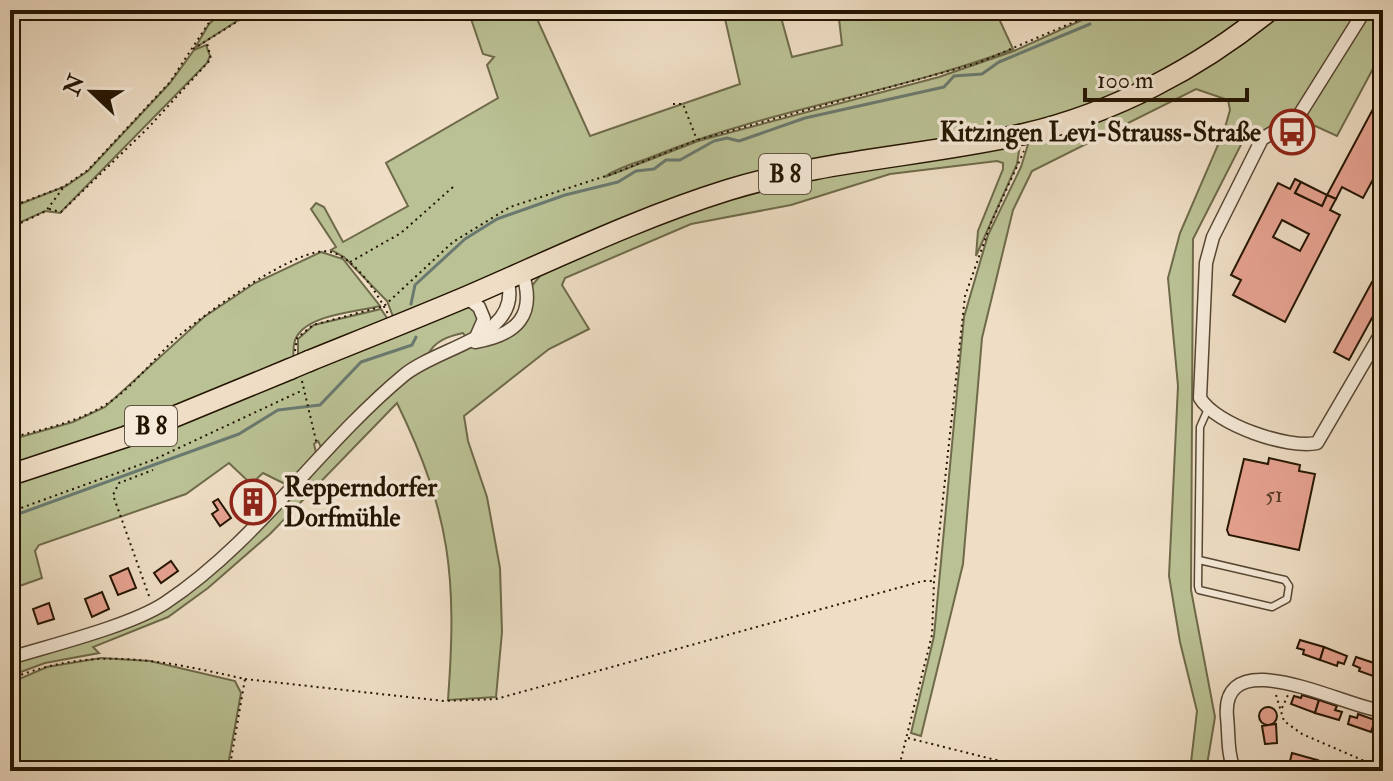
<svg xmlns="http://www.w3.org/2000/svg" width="1393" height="781" font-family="'IM FELL Double Pica',serif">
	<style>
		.green { fill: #bac194; stroke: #6e6a4a; stroke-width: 2 }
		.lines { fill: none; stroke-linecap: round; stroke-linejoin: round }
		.stream { stroke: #6a796f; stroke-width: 3 }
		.building { fill: #e8a392; stroke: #231401; stroke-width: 2; fill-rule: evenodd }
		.service-casing { stroke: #564632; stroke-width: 9 }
		.minor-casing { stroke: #564632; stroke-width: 15 }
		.primary-casing { stroke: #231401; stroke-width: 23 }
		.path { stroke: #231401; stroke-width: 2; stroke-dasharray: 2 4; stroke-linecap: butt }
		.service { stroke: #f5ead9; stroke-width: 6 }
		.minor { stroke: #f5ead9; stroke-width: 12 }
		.primary { stroke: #efdec5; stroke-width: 20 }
		.primary-bridge-casing { stroke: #231401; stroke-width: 23; stroke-linecap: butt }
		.primary-bridge { stroke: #efdec5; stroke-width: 20 }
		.labels { text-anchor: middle; stroke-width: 7; stroke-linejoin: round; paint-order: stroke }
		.number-label { font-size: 22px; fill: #543825 }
		.shield { fill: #f5ead9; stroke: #625442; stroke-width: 2 }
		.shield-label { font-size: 24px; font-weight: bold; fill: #231401 }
		.poi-label { font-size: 26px; font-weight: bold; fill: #231401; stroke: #f5ead9; text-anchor: end }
	</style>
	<rect width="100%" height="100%" fill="#efdec5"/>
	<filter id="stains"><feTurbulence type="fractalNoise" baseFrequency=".0025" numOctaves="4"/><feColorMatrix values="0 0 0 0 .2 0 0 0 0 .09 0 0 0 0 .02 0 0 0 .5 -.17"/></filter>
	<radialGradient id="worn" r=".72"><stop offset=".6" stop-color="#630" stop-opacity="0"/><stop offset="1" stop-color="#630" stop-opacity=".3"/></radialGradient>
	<g class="green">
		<path d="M 225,10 L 254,10 L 195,48 L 209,24 Z"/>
		<path d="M 468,10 L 533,10 L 590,136 L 740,84 L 723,10 L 779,10 L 792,57 L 842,45 L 838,10 L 995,10 L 1013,49 C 896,93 770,109 654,156 C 640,162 615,168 605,177 L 698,141 L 939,77 L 1014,51 L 1104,10 L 1225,10 L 1226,17 L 1238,10 L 1261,10 L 1179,66 L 1049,122 L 829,159 L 394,319 L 387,301 L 344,257 L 331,250 L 336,247 L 311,209 L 316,203 L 324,207 L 343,242 L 408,206 L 386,163 L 498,98 L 487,65 L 494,57 L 483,54 Z"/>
		<path d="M 1279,10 L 1359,10 L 1291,119 L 1262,134 L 1249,129 L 1193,239 L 1191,590 L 1215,717 L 1206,771 L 1190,771 L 1197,711 L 1180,642 L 1169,576 L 1178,386 L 1168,278 L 1180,233 L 1224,131 L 1230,110 L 1228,100 L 1196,89 L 1032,171 L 1013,210 L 982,338 L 963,564 L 921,736 L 911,733 L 934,636 L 964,317 L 988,235 L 1021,167 L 1030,138 L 1082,120 Z"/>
		<path d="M 1367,10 L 1383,10 L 1383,50 L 1337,136 L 1300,119 Z"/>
		<path d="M 206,45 L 210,56 L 207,63 L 60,213 L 45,211 L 10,227 L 10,208 L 66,186 L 88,171 L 170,83 L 194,50 Z"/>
		<path d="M 1016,142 L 1020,145 L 1017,164 L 976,256 L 978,231 L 1003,169 L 1003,163 L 997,161 L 890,174 L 791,205 L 691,224 L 565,278 L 562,285 L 589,329 L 549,349 L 464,416 L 468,441 L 487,497 L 500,568 L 502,632 L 496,697 L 448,700 C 457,578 451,514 397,403 L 270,534 L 208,588 L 168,617 L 93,647 L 99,653 L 45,663 L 10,676 L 10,662 L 167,605 L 390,392 L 430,360 L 512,333 L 530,288 L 544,271 L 727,195 Z"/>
		<path d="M 321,252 L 343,259 L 380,306 C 358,312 310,314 297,336 C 290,347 297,356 290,366 L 10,470 L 10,440 L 73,422 L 105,407 L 204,317 L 255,283 Z"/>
		<path d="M 465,304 L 481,315 L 475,333 L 466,337 L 463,333 C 449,336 434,341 428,355 L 323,451 L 318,441 L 314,444 L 317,457 L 289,486 L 263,473 L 251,484 L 229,463 L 186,494 L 39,545 L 35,551 L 42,578 L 14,588 L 10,576 L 10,480 Z"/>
		<path d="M 381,309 L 389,321 L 298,357 L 298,339 L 314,325 Z"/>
		<path d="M 101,658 L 150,661 L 235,681 L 241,693 L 227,771 L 10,771 L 10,683 L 47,667 Z"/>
	</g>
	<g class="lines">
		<g class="stream">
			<path d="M 1109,15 L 1117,10"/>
			<path d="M 411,304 L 415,285 L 465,239 L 497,219 L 565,195 L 618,182 L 636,171 L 654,169 L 666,160 L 680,160 L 714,141 L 727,138 L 739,141 L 805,118 L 944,87 L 954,76 L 982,74 L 999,62 L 1090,24"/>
			<path d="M 10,517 L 239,434 L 278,410 L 320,405 L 361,362 L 412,345 L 416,337"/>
		</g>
	</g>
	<g class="building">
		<path d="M 1373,109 L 1383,114 L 1383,161 L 1363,198 L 1342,187 L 1336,199 L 1327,195 Z"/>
		<path d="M 1295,179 L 1301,182 L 1295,193 L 1322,206 L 1327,195 L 1336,199 L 1330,210 L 1340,215 L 1285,322 L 1233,295 L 1241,280 L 1231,275 L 1278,183 L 1290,189 ZM 1282,220 L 1309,234 L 1300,251 L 1273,237 Z"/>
		<path d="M 1301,182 L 1327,195 L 1322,206 L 1295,193 Z"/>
		<path d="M 1372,282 L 1383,287 L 1383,298 L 1349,360 L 1334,352 Z"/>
		<path d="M 1269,458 L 1300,465 L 1299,471 L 1315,474 L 1299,550 L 1229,535 L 1227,530 L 1244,459 L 1268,464 Z"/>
		<path d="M 257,484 L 270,496 L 247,521 L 235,508 Z"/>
		<path d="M 218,499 L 231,518 L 220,526 L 212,514 L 218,510 L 213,502 Z"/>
		<path d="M 171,561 L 178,571 L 161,583 L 154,573 Z"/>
		<path d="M 128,568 L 136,588 L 118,595 L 110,576 Z"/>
		<path d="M 102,592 L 109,609 L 92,617 L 85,599 Z"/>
		<path d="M 49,603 L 54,619 L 38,624 L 33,609 Z"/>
		<path d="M 1300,640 L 1324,647 L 1320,660 L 1303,654 L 1304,650 L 1297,648 Z"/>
		<path d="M 1324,647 L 1347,656 L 1344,664 L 1338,662 L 1337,666 L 1320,660 Z"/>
		<path d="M 1356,657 L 1380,665 L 1376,677 L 1359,671 L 1360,668 L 1353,665 Z"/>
		<path d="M 1302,695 L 1319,700 L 1315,713 L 1291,704 L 1294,696 L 1301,698 Z"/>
		<path d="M 1319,700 L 1337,706 L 1335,710 L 1342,712 L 1339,720 L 1315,713 Z"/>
		<circle cx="1268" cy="716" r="9"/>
		<path d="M 1358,714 L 1375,720 L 1371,732 L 1348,724 L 1350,716 L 1357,718 Z"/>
		<path d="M 1276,724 L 1277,743 L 1265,744 L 1262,726 Z"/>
		<path d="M 1292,753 L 1317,760 L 1313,771 L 1295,767 L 1296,763 L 1290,761 Z"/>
		<path d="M 1317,760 L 1334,766 L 1339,771 L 1313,771 Z"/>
	</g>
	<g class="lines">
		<g class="service-casing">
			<path id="service" d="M 1199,560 L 1285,580 L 1289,586 L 1287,599 L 1272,607 L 1199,590 L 1198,586 L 1200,427 L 1208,409"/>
		</g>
		<g class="minor-casing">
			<g id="minor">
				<path d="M 1365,10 L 1298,117 L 1262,139 L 1213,237 L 1206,263 L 1200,398 C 1216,425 1288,449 1317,443 L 1383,330"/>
				<path d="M 466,297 L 479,307 L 484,319 L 477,335"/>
				<path d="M 475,342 C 517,335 537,315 522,272"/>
				<path d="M 10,658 C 52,645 130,626 165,603 C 257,542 319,446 403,376 C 438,346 525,337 507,279"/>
				<path d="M 1235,771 C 1227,755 1229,734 1227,717 C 1220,638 1351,710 1383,711"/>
			</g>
		</g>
		<g class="primary-casing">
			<g id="primary">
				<path d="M 309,361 C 361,340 414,319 466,297 C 552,260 638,218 728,190 C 825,160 926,156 1024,134 C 1114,113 1199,68 1270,10"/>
				<path d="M 10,475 L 125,437 L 290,369"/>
			</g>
		</g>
		<g class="path">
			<path d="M 193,49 L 256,10"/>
			<path d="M 673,104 L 683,104 L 697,140"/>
			<path d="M 10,207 L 63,187 L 88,170 L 170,82 L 208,24 L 223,10"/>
			<path d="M 49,209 L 61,212 L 148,128 L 211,59 L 207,43"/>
			<path d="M 10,228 L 46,211 L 63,188"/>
			<path d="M 350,262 L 401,233 L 453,187"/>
			<path d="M 295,351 L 297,338 L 313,325 L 384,306 L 453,242 L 510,207 L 615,173 L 697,140 L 978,63 L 1102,10"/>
			<path d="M 302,381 L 317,445"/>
			<path d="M 10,438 C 47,428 86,421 118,396 C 138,380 155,358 174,340 C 199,318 300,243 331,252 C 356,259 377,293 388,314"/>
			<path d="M 10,512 L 153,460 L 303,390"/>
			<path d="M 149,596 L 113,495 L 119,483 L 153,470"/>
			<path d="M 10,679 C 94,645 160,660 245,679 L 229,771"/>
			<path d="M 245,679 L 444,701 L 496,699 L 923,581 L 934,581"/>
			<path d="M 1276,695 L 1284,721 L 1302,734 L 1383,769"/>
			<path d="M 1282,708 L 1288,695"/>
			<path d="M 908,738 L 1040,771"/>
			<path d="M 898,771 L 932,635 L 934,581 L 965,296 L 991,223 L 1024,151"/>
		</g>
		<use href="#service" class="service"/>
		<use href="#minor" class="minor"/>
		<use href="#primary" class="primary"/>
		<g class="primary-bridge-casing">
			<path id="primary-bridge" d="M 290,369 L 309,361"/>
		</g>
		<use href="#primary-bridge" class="primary-bridge"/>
	</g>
	<defs>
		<g id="bus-ring" transform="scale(2.3)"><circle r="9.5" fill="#f5ead9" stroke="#8f2418" stroke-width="1.5"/><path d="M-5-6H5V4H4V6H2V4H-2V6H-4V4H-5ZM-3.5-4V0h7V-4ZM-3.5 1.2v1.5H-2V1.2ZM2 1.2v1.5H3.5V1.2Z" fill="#8f2418"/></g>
		<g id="building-ring" transform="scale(2.3)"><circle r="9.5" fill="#f5ead9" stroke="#8f2418" stroke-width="1.5"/><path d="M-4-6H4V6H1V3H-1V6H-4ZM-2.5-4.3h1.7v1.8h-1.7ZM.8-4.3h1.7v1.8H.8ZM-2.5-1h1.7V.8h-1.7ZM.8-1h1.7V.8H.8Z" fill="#8f2418"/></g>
	</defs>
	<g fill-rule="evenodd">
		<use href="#bus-ring" x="1292" y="132"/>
		<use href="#building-ring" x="253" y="502"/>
	</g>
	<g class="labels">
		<g class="number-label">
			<text x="1274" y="502">51</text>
		</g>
		<g class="shield">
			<rect x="759" y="154" width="52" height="40" rx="6"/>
			<rect x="125" y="406" width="52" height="40" rx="6"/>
		</g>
		<g class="shield-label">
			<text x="785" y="182">B 8</text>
			<text x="151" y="434">B 8</text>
		</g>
		<g class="poi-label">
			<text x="1261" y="141">Kitzingen Levi-Strauss-Straße</text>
			<text x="284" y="496" text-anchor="start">Repperndorfer<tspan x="284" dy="30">Dorfmühle</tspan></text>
		</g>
	</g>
	<rect width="1393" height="781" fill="none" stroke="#efdec5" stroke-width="40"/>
	<rect x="12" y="12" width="1369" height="757" fill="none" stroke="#231401" stroke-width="4"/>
	<rect x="20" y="20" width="1353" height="741" fill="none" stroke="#231401" stroke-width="2"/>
	<g transform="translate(92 92) rotate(292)" stroke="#f5ead9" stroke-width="6" paint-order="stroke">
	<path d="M0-6L14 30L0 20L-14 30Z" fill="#231401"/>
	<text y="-12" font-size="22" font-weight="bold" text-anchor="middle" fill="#231401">N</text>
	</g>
	<path d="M1085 88v12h162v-12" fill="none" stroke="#231401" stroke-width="4"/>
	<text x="1097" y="88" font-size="24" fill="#231401" stroke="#f5ead9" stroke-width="6" paint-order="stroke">100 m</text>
	<rect width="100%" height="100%" filter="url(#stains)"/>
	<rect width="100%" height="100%" fill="url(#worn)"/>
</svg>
